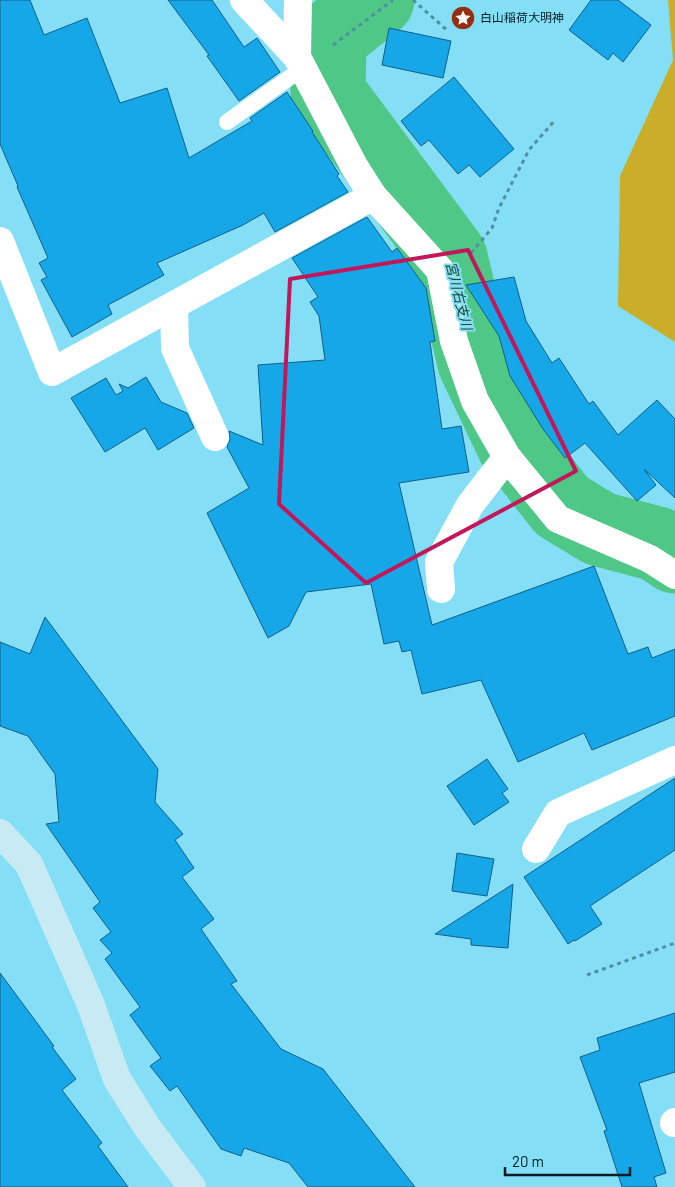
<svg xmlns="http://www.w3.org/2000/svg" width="675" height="1187" font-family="Barlow,'Noto Sans JP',sans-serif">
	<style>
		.green { fill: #caad29 }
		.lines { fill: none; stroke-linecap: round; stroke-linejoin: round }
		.river { stroke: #4fc786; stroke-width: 75 }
		.building { fill: #16a7e8; stroke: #125f85 }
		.path { stroke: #4e8fa0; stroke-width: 3; stroke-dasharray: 4 4; stroke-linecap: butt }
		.lane { stroke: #fff; stroke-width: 16 }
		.street { stroke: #fff; stroke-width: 28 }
		.secondary { stroke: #c8ebf3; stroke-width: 28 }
		.marked { fill: none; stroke: #c2185b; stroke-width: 4; stroke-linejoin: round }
		.labels { text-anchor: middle; stroke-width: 4; stroke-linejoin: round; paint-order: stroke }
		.poi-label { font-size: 12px; fill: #011e25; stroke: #84dff6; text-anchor: start }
		.water-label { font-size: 14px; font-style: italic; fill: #18492e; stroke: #84dff6 }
	</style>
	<rect width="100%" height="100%" fill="#84dff6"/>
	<path class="green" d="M 668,0 L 675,0 L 675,342 L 618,306 L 620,176 L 673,60 Z"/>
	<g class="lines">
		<path class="river" d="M 377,0 L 329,38 L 328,93 L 450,257 L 475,363 L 514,445 L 562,506 L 600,529 L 657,544 L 675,556"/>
	</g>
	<g class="building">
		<path d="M 0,0 L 30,0 L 44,35 L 87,18 L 120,103 L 167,88 L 189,158 L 252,121 L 250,118 L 287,92 L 313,131 L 312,132 L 339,174 L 337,176 L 348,192 L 275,232 L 264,213 L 243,225 L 157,263 L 164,275 L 108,305 L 112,314 L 72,337 L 41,280 L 47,277 L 39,263 L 48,258 L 17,187 L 18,186 L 0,144 Z"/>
		<path d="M 168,0 L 212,0 L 244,47 L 257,38 L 280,72 L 239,101 L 207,56 L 209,55 Z"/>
		<path d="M 591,0 L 618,0 L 651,25 L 623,62 L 613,53 L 608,60 L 569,30 Z"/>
		<path d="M 389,28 L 451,41 L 443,78 L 382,65 Z"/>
		<path d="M 454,77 L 514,149 L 480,177 L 469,165 L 458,174 L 429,140 L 421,146 L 401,121 Z"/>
		<path d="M 367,217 L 392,252 L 397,248 L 426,288 L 435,341 L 430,342 L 442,429 L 461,426 L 469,472 L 399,483 L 432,625 L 594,566 L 628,654 L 648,647 L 652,658 L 675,649 L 675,716 L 592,750 L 584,733 L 518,762 L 481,680 L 422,694 L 411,650 L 402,652 L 399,641 L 384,644 L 371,584 L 306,592 L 289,626 L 268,638 L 207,513 L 249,488 L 227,447 L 230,439 L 229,431 L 263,445 L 258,365 L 325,360 L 319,316 L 310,302 L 318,297 L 292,258 Z"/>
		<path d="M 514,277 L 526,321 L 552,363 L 559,358 L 589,404 L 593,401 L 618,435 L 657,400 L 675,419 L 675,498 L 644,469 L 656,485 L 637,501 L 585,443 L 565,458 L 543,429 L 510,376 L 499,336 L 466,285 Z"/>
		<path d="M 146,377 L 161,402 L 187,413 L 194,428 L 158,450 L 145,428 L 105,452 L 71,398 L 106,378 L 116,395 L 123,391 L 119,384 L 128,388 Z"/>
		<path d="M 45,617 L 158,769 L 155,802 L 183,834 L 175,840 L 194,868 L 182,877 L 214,919 L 201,929 L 237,981 L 231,984 L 281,1049 L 323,1069 L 415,1187 L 308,1187 L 289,1163 L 244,1148 L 241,1156 L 221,1149 L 177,1086 L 170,1091 L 150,1066 L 161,1058 L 130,1015 L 140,1007 L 105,959 L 112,953 L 100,940 L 111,932 L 93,908 L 100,902 L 46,824 L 59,822 L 55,774 L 28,736 L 0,726 L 0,642 L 30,654 Z"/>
		<path d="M 487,759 L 508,789 L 502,793 L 509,802 L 474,825 L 447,786 Z"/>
		<path d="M 675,778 L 675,850 L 590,906 L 602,924 L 575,941 L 574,940 L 568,944 L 524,877 Z"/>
		<path d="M 457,853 L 494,859 L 487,896 L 452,891 Z"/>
		<path d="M 513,884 L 508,948 L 471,945 L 471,939 L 435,934 Z"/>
		<path d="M 0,973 L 54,1046 L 52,1047 L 76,1079 L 62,1090 L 102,1143 L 98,1146 L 128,1187 L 0,1187 Z"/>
		<path d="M 675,1013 L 675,1072 L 639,1083 L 666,1173 L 654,1177 L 657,1187 L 622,1187 L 604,1131 L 607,1130 L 580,1057 L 600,1050 L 597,1038 Z"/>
	</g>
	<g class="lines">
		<g class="path">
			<path d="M 413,0 L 448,31"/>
			<path d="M 333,45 L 393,0"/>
			<path d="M 471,253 L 492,228 L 499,208 L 529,150 L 555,120"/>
			<path d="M 587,975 L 675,943"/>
		</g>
		<path class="lane" d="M 227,122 L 303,68"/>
		<g class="street">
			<path d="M 244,0 L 297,57"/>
			<path d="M 298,0 L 297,57 L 354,166 L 373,196 L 440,270 L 454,341 L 475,401 L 507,457 L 558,519 L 650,559 L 675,575"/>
			<path d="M 0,241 L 52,372 L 373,196"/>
			<path d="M 174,306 L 175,348 L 215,437"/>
			<path d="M 441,589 L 439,562 L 470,505 L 507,457"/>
			<path d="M 536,849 L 558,813 L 675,760"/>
			<path d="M 674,1123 L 675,1122"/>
		</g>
		<path class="secondary" d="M 0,833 L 29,864 L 91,1005 L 117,1079 L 147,1127 L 192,1187"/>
	</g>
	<path class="marked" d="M 468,250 L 576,471 L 366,583 L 279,504 L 290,279 Z"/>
	<defs>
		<g id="sight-disc" transform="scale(1.25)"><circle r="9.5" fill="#952e0e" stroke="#84dff6"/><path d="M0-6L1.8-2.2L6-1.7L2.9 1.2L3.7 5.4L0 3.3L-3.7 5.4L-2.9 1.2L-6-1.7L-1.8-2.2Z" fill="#fff"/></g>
	</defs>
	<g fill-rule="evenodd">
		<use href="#sight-disc" x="463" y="18"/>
	</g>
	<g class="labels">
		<g class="poi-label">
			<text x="480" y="22">白山稲荷大明神</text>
		</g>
		<g class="water-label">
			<text transform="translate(459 296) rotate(76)" y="5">宮川右支川</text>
		</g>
	</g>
	<path d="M505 1167v8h125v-8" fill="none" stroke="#011e25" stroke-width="2.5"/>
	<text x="512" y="1167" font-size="15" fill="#011e25" stroke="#84dff6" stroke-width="4" paint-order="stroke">20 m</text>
</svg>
